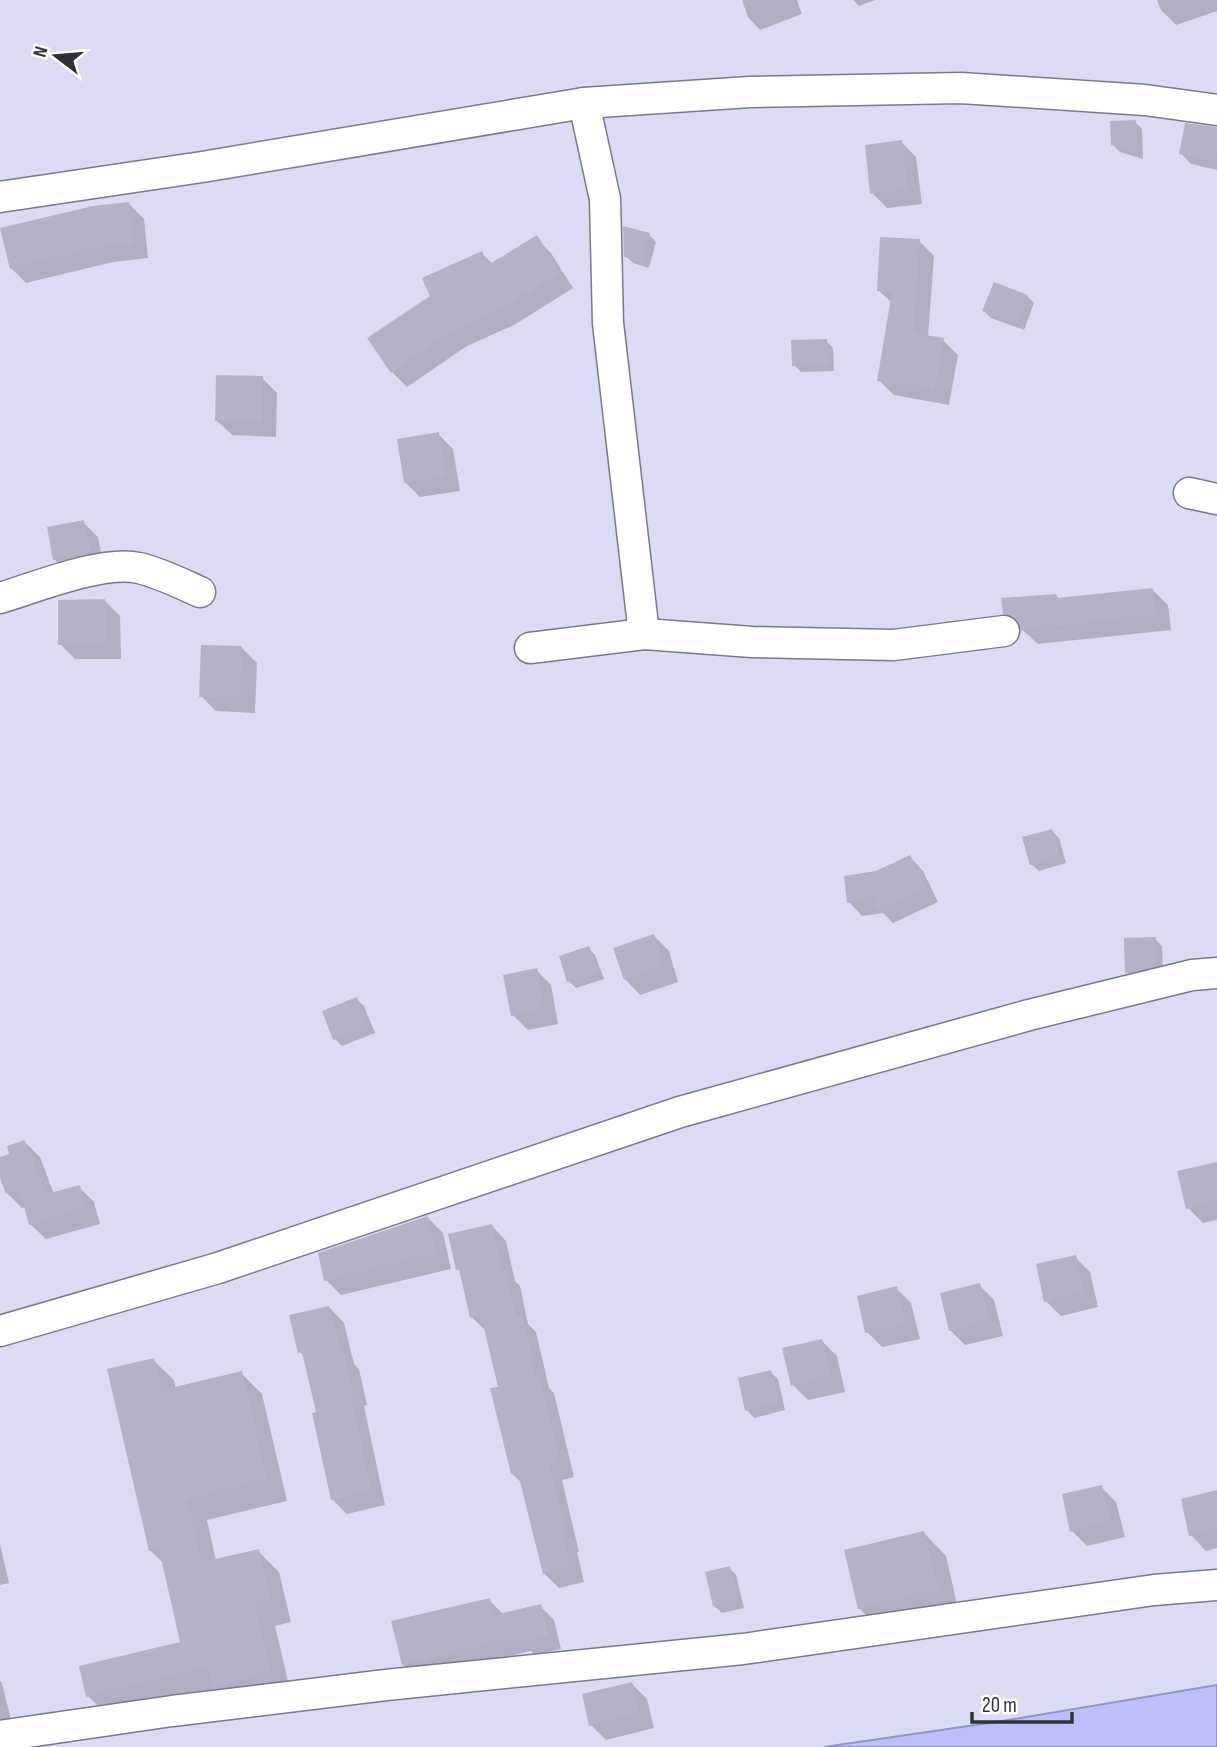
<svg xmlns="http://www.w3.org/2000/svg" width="1217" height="1747" font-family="'Sofia Sans Condensed',sans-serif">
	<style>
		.water { fill: #bcc0fa; stroke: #9295c0; stroke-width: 2 }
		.shadow { fill: #0003 }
		.building { fill: #b1b3c9 }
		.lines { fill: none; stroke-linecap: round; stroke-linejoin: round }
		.street-casing { stroke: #77798d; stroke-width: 33 }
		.street { stroke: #fff; stroke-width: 30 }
	</style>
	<rect width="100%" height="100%" fill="#dadcf3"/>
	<path class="water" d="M 1217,1685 L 1217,1747 L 824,1747 L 996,1722 Z"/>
	<g class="shadow">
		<path d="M 742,0 L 797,0 L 802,14 L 760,30 L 748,17 Z"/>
		<path d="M 853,0 L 875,0 L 859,6 Z"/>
		<path d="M 1157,0 L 1217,0 L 1217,11 L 1176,25 L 1161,10 Z"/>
		<path d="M 1135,122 L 1142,129 L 1143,159 L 1120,152 L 1112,144 Z"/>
		<path d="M 1217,129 L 1217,170 L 1191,164 L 1181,153 Z"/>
		<path d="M 901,142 L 916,157 L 922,204 L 887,208 L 872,193 Z"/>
		<path d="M 129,204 L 144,219 L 148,258 L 113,262 L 26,283 L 11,268 Z"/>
		<path d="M 649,235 L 656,242 L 649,268 L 633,263 L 626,256 Z"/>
		<path d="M 536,238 L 551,253 L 573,288 L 514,325 L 467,346 L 407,387 L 392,372 L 432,296 L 481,253 L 493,264 Z"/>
		<path d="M 919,241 L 934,256 L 928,337 L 943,340 L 958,355 L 949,405 L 894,395 L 879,380 L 892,303 L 878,290 Z"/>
		<path d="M 1027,296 L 1034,303 L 1024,330 L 991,318 L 984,311 Z"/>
		<path d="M 826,341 L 833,348 L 834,371 L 801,372 L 794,365 Z"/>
		<path d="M 262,378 L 277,393 L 276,437 L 232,435 L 216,420 Z"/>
		<path d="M 438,434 L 453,449 L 460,491 L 420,497 L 405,482 Z"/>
		<path d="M 83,522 L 98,537 L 104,567 L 70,574 L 54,559 Z"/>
		<path d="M 1153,590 L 1168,605 L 1171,630 L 1038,644 L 1004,613 L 1056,595 L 1060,600 Z"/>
		<path d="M 105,601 L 120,616 L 121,659 L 75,659 L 60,644 Z"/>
		<path d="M 242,648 L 257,663 L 255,713 L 216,711 L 201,696 Z"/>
		<path d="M 1052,831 L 1059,838 L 1066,863 L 1039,871 L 1031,864 Z"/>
		<path d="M 910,857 L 923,871 L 938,902 L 893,923 L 883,913 L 862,916 L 849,902 L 876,873 Z"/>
		<path d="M 654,936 L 669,951 L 678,982 L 640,995 L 625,979 Z"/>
		<path d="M 1155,939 L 1162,946 L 1163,973 L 1134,980 L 1127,973 L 1126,940 Z"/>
		<path d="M 588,948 L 595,955 L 604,979 L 576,988 L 569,981 Z"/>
		<path d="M 536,970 L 551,985 L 558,1024 L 528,1030 L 513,1015 Z"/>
		<path d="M 356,999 L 364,1006 L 375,1033 L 342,1046 L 335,1039 L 324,1012 Z"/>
		<path d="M 25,1142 L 40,1157 L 54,1194 L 79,1187 L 94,1202 L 100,1224 L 46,1239 L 30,1224 L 26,1207 L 22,1208 L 7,1193 L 0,1173 L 0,1159 L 11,1155 Z"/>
		<path d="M 1217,1164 L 1217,1220 L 1203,1223 L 1188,1208 Z"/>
		<path d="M 428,1218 L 443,1233 L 451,1269 L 341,1295 L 326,1280 Z"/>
		<path d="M 492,1226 L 506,1241 L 515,1281 L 520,1286 L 528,1324 L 536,1332 L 549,1388 L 554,1393 L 574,1477 L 562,1480 L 579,1552 L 577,1552 L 584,1582 L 559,1588 L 544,1573 L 523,1484 L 512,1474 L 500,1388 L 486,1331 L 472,1317 L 461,1272 L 458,1269 Z"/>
		<path d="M 1075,1257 L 1090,1272 L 1098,1307 L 1061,1316 L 1046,1301 Z"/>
		<path d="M 979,1285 L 994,1300 L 1003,1336 L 965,1345 L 950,1330 Z"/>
		<path d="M 896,1288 L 911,1303 L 920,1339 L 882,1347 L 867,1332 Z"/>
		<path d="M 329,1307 L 344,1323 L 354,1364 L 359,1369 L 367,1405 L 364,1406 L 385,1505 L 347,1514 L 332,1499 L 318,1413 L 305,1357 L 300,1352 Z"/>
		<path d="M 822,1341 L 837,1356 L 845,1392 L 808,1400 L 793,1385 Z"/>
		<path d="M 153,1360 L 174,1380 L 176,1389 L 241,1373 L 262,1394 L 287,1501 L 207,1520 L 216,1561 L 258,1551 L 279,1572 L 291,1622 L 275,1626 L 291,1694 L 109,1717 L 88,1696 L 182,1643 L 164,1564 L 151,1551 Z"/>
		<path d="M 770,1372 L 778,1379 L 785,1410 L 754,1418 L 747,1410 Z"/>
		<path d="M 1101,1487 L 1116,1502 L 1125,1537 L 1087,1546 L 1072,1531 Z"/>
		<path d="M 1217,1492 L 1217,1548 L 1206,1551 L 1191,1535 Z"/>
		<path d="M 924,1533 L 946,1556 L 959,1613 L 882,1631 L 859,1608 Z"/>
		<path d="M 0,1544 L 9,1583 L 0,1585 Z"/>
		<path d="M 729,1568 L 736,1575 L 744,1608 L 722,1613 L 714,1606 Z"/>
		<path d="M 489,1600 L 503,1614 L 540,1606 L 554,1620 L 561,1649 L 535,1655 L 531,1651 L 417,1678 L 403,1664 Z"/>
		<path d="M 0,1681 L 2,1683 L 13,1728 L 0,1731 Z"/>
		<path d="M 632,1684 L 647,1699 L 654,1728 L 606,1740 L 591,1725 Z"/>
	</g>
	<g class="building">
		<path d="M 1136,120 L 1137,154 L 1111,145 L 1110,121 Z"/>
		<path d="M 1185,123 L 1217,127 L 1217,146 L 1214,162 L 1179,154 Z"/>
		<path d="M 902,140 L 907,189 L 870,194 L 865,145 Z"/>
		<path d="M 129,202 L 134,244 L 97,248 L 10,269 L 0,228 L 93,206 Z"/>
		<path d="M 623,226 L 650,233 L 642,262 L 624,257 Z"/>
		<path d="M 537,235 L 560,272 L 499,311 L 452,332 L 391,373 L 367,338 L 430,296 L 422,278 L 482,251 L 488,265 Z"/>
		<path d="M 880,237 L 920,239 L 913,333 L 944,338 L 934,391 L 877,381 L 892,292 L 877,291 Z"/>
		<path d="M 994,282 L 1028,295 L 1017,324 L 982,311 Z"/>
		<path d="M 827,339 L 828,365 L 792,366 L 791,340 Z"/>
		<path d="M 216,375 L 263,376 L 262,422 L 215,421 Z"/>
		<path d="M 439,432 L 446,476 L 404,483 L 397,439 Z"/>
		<path d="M 84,520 L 90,552 L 53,560 L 47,527 Z"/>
		<path d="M 1153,588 L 1156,616 L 1021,630 L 1017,620 L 1011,615 L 1003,614 L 1001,598 L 1056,594 L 1057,598 Z"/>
		<path d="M 105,599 L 106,644 L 58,645 L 58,600 Z"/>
		<path d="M 201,645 L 242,646 L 240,698 L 199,697 Z"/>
		<path d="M 1052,829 L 1060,856 L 1030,865 L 1022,837 Z"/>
		<path d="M 910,855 L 926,889 L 878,910 L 873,899 L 847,903 L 844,876 L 876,871 Z"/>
		<path d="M 654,934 L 664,966 L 624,980 L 613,948 Z"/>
		<path d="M 1156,937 L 1156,966 L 1125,973 L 1124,938 Z"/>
		<path d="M 589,946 L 598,972 L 567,982 L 559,956 Z"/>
		<path d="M 537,968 L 544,1010 L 511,1016 L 503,975 Z"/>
		<path d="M 357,997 L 369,1026 L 333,1040 L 322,1011 Z"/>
		<path d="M 25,1140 L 46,1194 L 80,1185 L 86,1209 L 29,1225 L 19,1189 L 6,1194 L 0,1178 L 0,1157 L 9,1154 L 7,1146 Z"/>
		<path d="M 1217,1162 L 1217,1202 L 1186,1209 L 1177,1171 Z"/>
		<path d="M 428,1216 L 437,1254 L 324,1281 L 318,1253 Z"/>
		<path d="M 492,1224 L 502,1270 L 506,1269 L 516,1317 L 522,1315 L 536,1377 L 540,1377 L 560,1463 L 549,1465 L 566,1537 L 563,1538 L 570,1568 L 543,1574 L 518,1473 L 511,1474 L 490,1388 L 498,1387 L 481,1315 L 470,1318 L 459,1269 L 456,1270 L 448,1234 Z"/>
		<path d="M 1076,1255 L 1084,1292 L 1044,1302 L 1036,1264 Z"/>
		<path d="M 980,1283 L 989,1321 L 949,1331 L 940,1293 Z"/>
		<path d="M 897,1286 L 906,1324 L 865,1333 L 857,1296 Z"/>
		<path d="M 329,1306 L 341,1353 L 344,1352 L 353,1390 L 350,1391 L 371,1491 L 331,1500 L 312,1413 L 316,1412 L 302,1352 L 298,1353 L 289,1315 Z"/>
		<path d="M 822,1339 L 831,1377 L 791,1386 L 782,1348 Z"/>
		<path d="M 154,1358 L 162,1390 L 242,1371 L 267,1480 L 187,1499 L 202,1562 L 259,1549 L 271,1601 L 255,1605 L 271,1673 L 213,1687 L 208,1668 L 86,1697 L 79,1666 L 180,1642 L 159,1549 L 149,1551 L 107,1369 Z"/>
		<path d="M 771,1370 L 779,1403 L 745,1411 L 738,1378 Z"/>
		<path d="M 1102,1485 L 1111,1522 L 1070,1532 L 1062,1494 Z"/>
		<path d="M 1217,1490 L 1217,1530 L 1189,1536 L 1181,1499 Z"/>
		<path d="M 924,1531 L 938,1590 L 858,1609 L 844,1550 Z"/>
		<path d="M 730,1566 L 738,1601 L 713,1606 L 705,1572 Z"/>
		<path d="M 490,1598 L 494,1615 L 541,1604 L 548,1636 L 519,1643 L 518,1638 L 402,1665 L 391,1621 Z"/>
		<path d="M 632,1682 L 640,1714 L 589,1726 L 582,1694 Z"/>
	</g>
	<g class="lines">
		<g class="street-casing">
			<g id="street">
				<path d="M 584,103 L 605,199 L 608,323 L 644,634"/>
				<path d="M 0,197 L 202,167 L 584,103 L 750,92 L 961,88 L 1145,100 L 1217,110"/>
				<path d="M 1189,493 L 1217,499"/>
				<path d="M 0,598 C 36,587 103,560 139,568 C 160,573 180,583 200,592"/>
				<path d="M 530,648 L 644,634 L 752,642 L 894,645 L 1004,631"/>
				<path d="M 0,1331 L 218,1268 L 680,1112 L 1029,1015 L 1192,975 L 1217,973"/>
				<path d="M 0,1736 L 172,1711 L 386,1685 L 743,1649 L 1154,1590 L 1217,1585"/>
			</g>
		</g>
		<use href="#street" class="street"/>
	</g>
	<g transform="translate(56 56) rotate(286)" stroke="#ffffff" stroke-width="5" paint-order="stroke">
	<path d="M0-5L12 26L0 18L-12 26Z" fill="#30313a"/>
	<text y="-10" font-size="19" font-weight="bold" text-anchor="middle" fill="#30313a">N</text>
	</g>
	<path d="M972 1712v10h100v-10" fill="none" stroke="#30313a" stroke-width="3.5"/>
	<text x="982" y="1712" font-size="21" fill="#30313a" stroke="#ffffff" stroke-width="5" paint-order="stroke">20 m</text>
</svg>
